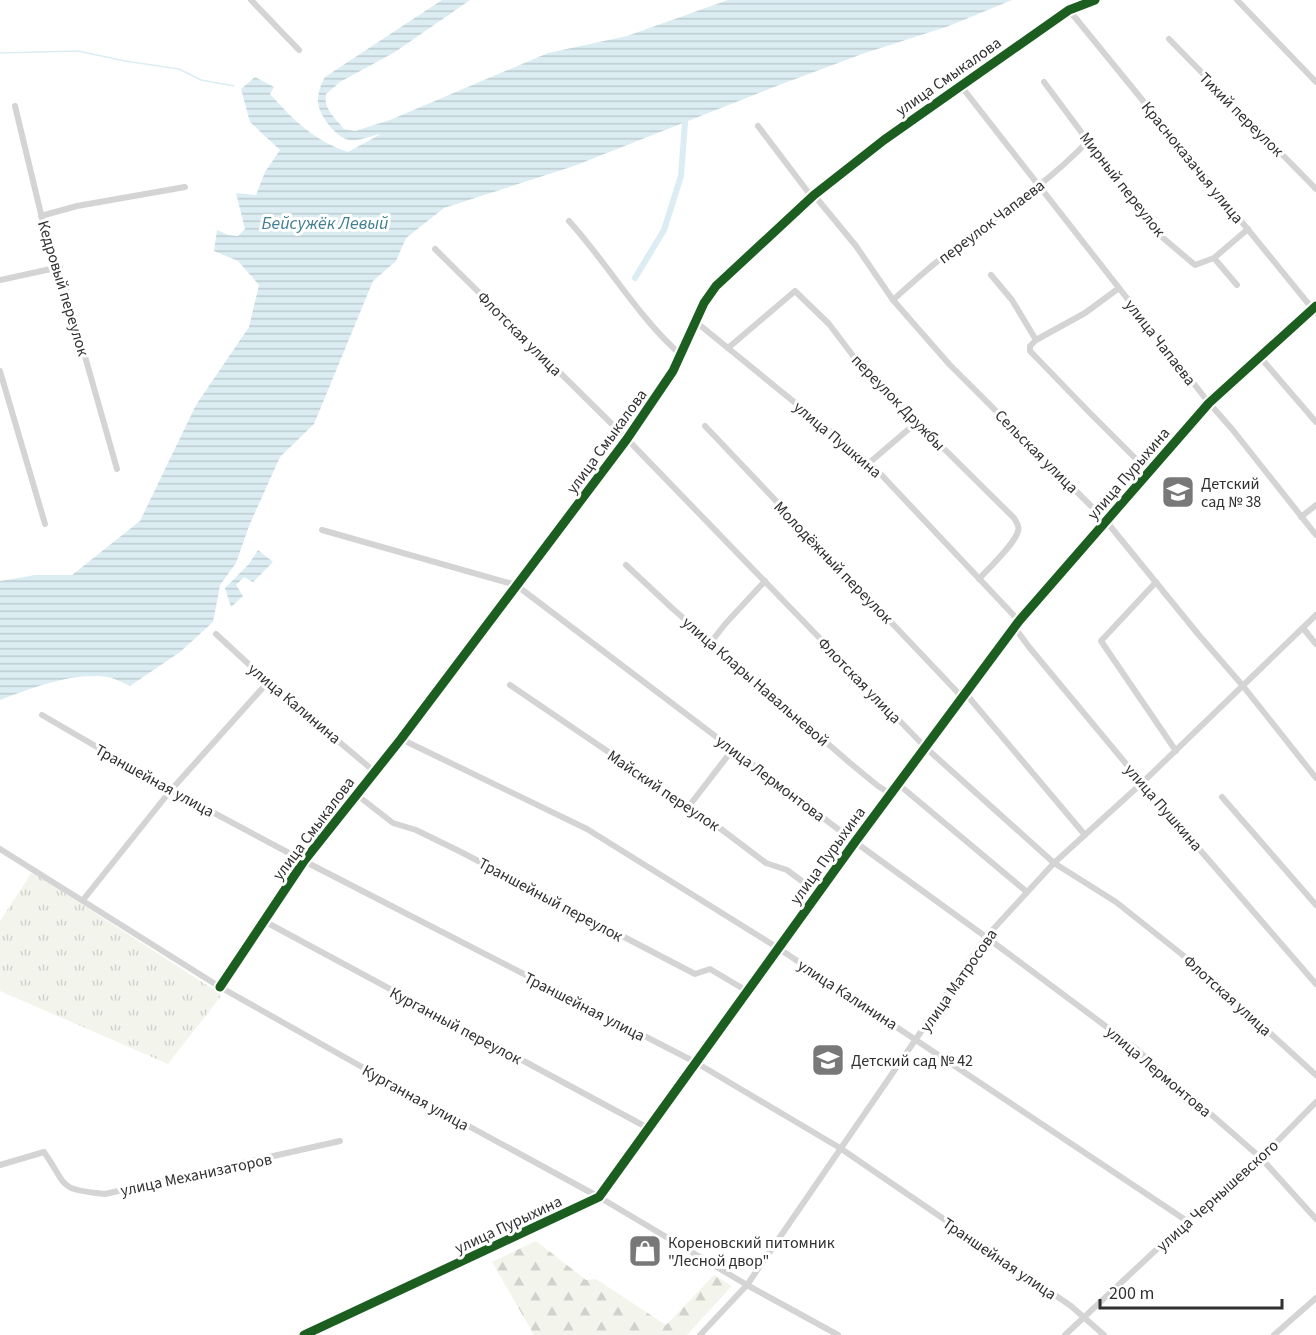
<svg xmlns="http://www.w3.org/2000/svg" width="1316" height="1335" font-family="'Source Sans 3',sans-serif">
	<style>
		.forest { fill: url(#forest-firs) }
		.park { fill: url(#park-tufts) }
		.water { fill: url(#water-rules) }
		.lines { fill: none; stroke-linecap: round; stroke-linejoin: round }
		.stream { stroke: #dbedf2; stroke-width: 1.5 }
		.canal { stroke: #dbedf2; stroke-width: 6 }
		.minor { stroke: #d4d4d4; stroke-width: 6 }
		.cycleway-casing { stroke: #fff; stroke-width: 13 }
		.cycleway { stroke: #1b5e20; stroke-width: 9 }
		.labels { text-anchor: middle; stroke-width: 6; stroke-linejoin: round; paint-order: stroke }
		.street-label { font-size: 16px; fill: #303030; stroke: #fff }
		.poi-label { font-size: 16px; fill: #303030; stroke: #fff; text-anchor: start }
		.water-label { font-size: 18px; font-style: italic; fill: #3f7f91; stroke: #fff }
	</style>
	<defs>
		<pattern id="forest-firs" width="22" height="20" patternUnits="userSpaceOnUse" patternTransform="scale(1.5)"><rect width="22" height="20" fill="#f3f5ed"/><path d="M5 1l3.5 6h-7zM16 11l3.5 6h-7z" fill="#d1d2cc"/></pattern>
		<pattern id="park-tufts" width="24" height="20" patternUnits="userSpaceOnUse" patternTransform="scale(1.5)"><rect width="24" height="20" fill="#f3f5ed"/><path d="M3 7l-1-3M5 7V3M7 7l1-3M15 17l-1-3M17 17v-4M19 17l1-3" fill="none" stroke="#d1d2cc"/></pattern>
		<pattern id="water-rules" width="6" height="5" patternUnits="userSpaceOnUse" patternTransform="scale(1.5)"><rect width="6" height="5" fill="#dbedf2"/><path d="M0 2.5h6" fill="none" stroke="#bcccd0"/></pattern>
	</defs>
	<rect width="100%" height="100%" fill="#fff"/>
	<path class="forest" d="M 536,1241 L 586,1280 L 596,1279 L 666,1325 L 714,1275 L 732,1286 L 687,1335 L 534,1335 L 492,1262 Z"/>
	<path class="park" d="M 32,872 L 222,995 L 168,1064 L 0,991 L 0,921 Z"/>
	<g class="water">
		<path d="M 442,0 L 470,0 L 395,52 L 340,82 L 326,94 C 323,109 335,118 344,129 L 355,131 L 390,120 L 548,53 L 627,36 L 728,0 L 1012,0 L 949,26 L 862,54 L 774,87 L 574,166 L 444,208 L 406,238 L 396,261 L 373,281 L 314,424 L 280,457 L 249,526 L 236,563 L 220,585 L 213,622 L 180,652 L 130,686 C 124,683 118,680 112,678 C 78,670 32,688 0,700 L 0,581 L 35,575 L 72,575 L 140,521 L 196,405 L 249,327 L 259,285 L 238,261 L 214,251 L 217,230 L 228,235 L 238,236 L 245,229 L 236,193 L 256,195 L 265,172 L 280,150 L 250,122 L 241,89 L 255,77 L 274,87 L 270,94 C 293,120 315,141 348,152 L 381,134 C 372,135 358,142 349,140 C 335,137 317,113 318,100 C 318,92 321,84 325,77 Z"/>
		<path d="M 258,550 L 273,562 L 253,582 L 244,577 L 236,585 L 243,596 L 231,607 L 225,588 L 249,564 Z"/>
	</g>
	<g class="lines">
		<path class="stream" d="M 0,53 L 78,51 L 125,61 L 179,69 L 201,80 L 234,86"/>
		<path class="canal" d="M 635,278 L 664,230 L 681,176 L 685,122"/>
		<g class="minor">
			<path d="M 251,0 L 299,50"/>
			<path d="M 1237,0 L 1316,82"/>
			<path d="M 1069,10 L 1316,313"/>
			<path d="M 1169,39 L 1316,189"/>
			<path d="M 1044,82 L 1146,219 L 1156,232 L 1195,265 L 1214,258 L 1237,285"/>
			<path d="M 961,86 L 1209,403 L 1232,429 L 1316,535"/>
			<path d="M 15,106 L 54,268 L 63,279 L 117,469"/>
			<path d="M 758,126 L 808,192 L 814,195 L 856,246 L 893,300 L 949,364 L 1106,521 L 1198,634 L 1243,686 L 1316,778"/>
			<path d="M 41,216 L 77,206 L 185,187"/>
			<path d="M 569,221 C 608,264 637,316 681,355"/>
			<path d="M 435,249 L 627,439 L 925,747 L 1054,863 L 1116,902 L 1194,964 L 1316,1075"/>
			<path d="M 1214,258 L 1248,229"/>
			<path d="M 991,275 L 1012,300 L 1036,340 L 1030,346 L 1030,351 L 1088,411 L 1149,472"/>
			<path d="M 0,280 L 60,267"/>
			<path d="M 893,300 C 915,280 937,260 961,243 C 1005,211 1050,181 1088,141"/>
			<path d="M 696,322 L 874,467 L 1019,621"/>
			<path d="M 1036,340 L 1085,313 L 1119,288"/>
			<path d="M 728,348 L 795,291 L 829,324 L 854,357 L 917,422 L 1014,518 C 1016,522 1020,526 1018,531 C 1015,544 988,569 979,579"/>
			<path d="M 1260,357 L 1316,422"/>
			<path d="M 0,371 L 45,524"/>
			<path d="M 705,426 L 963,698"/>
			<path d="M 869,463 L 917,422"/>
			<path d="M 1301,517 L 1316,505"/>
			<path d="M 322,530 L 516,585 L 855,842 L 986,937 L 1135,1048 L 1261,1158 L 1316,1219"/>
			<path d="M 626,565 L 673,609 L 850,763 L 878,786 L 891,794"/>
			<path d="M 1156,582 L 1101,641 L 1176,751"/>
			<path d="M 1015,628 L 1029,647 L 1142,783 L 1316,984"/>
			<path d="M 1303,628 L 1316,644"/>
			<path d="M 216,634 L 268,682 L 375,772"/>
			<path d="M 711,642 L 726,623 L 765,581"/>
			<path d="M 510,685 L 713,823 L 766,863 L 787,870 L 818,893"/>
			<path d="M 966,694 L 1085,835"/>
			<path d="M 42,715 L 171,790 L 304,861 L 695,1062 L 840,1148 L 1071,1306 L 1104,1335"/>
			<path d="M 401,739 L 587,829 L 778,948 L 1187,1221"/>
			<path d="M 898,784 L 1027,892"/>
			<path d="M 357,795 L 393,823 L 416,830 L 461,852 L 695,974 L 710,969 L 747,991"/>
			<path d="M 1222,797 C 1253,833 1285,869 1316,905"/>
			<path d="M 689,806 L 733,749"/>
			<path d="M 0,849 L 220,987 L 417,1098 L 599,1197 L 747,1285 L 838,1335"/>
			<path d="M 83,900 L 171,790 L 268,682"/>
			<path d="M 264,921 L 648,1128"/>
			<path d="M 220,987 L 304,861 L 401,739 L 627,439 L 673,371 L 704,303 L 716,286 L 814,195 L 884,140 L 1069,10 L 1095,0"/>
			<path d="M 0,1165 L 44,1152 C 69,1188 57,1189 105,1194 L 340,1141"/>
			<path d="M 304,1335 L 599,1197 L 855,842 L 1019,621 L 1209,403 L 1316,306"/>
			<path d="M 700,1335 L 747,1285 L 986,937 L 1054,863 L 1142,783 L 1316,615"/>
			<path d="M 1065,1335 L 1187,1221 L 1261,1158 L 1316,1102"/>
			<path d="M 1274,1335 L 1316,1298"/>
		</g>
		<g class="cycleway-casing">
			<g id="cycleway">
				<path d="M 220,987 L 304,861 L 401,739 L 627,439 L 673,371 L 704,303 L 716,286 L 814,195 L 884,140 L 1069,10 L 1095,0"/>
				<path d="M 304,1335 L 599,1197 L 855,842 L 1019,621 L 1209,403 L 1316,306"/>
			</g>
		</g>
		<use href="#cycleway" class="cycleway"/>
	</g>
	<defs>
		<g id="school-square" transform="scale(1.725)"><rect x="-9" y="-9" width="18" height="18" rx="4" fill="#787878" stroke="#fff"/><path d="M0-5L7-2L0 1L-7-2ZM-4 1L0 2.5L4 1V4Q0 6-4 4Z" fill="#fff"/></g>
		<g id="shop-square" transform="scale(1.725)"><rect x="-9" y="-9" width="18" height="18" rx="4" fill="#787878" stroke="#fff"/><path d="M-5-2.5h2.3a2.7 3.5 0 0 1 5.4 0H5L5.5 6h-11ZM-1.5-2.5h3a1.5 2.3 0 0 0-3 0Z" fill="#fff"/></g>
	</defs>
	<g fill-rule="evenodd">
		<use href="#school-square" x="1178" y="492"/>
		<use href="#school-square" x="828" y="1060"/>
		<use href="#shop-square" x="645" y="1251"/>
	</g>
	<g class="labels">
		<g class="street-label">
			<text transform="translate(948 76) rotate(-35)" y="6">улица Смыкалова</text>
			<text transform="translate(1242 114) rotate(45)" y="6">Тихий переулок</text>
			<text transform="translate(1193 162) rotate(51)" y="6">Красноказачья улица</text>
			<text transform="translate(1123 184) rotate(52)" y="6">Мирный переулок</text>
			<text transform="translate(991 221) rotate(-37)" y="6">переулок Чапаева</text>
			<text transform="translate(64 288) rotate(73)" y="6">Кедровый переулок</text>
			<text transform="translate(520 333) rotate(45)" y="6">Флотская улица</text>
			<text transform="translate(1161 342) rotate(52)" y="6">улица Чапаева</text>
			<text transform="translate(899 402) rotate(46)" y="6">переулок Дружбы</text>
			<text transform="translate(838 439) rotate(40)" y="6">улица Пушкина</text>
			<text transform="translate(606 441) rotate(-54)" y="6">улица Смыкалова</text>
			<text transform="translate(1037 451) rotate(45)" y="6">Сельская улица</text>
			<text transform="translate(1128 473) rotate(-49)" y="6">улица Пурыхина</text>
			<text transform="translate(834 562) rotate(46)" y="6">Молодёжный переулок</text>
			<text transform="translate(860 680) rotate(46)" y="6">Флотская улица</text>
			<text transform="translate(756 681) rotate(41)" y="6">улица Клары Навальневой</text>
			<text transform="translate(295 703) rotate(40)" y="6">улица Калинина</text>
			<text transform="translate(771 778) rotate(37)" y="6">улица Лермонтова</text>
			<text transform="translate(155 780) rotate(29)" y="6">Траншейная улица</text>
			<text transform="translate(664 790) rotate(34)" y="6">Майский переулок</text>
			<text transform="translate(1164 807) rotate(49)" y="6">улица Пушкина</text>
			<text transform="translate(313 828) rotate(-53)" y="6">улица Смыкалова</text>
			<text transform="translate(827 855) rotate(-54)" y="6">улица Пурыхина</text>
			<text transform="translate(551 899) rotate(28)" y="6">Траншейный переулок</text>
			<text transform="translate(958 980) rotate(-55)" y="6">улица Матросова</text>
			<text transform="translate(848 994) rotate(33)" y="6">улица Калинина</text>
			<text transform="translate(1228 995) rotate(42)" y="6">Флотская улица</text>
			<text transform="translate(585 1006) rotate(27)" y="6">Траншейная улица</text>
			<text transform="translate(456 1025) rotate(28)" y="6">Курганный переулок</text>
			<text transform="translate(1159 1071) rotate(40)" y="6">улица Лермонтова</text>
			<text transform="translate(416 1097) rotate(29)" y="6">Курганная улица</text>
			<text transform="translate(196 1174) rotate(-12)" y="6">улица Механизаторов</text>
			<text transform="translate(1217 1195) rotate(-42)" y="6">улица Чернышевского</text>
			<text transform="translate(508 1224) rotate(-25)" y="6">улица Пурыхина</text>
			<text transform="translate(1000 1258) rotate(34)" y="6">Траншейная улица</text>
		</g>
		<g class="poi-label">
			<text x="1201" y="489">Детский<tspan x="1201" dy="18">сад № 38</tspan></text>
			<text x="851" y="1066">Детский сад № 42</text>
			<text x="668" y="1248">Кореновский питомник<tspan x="668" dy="18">"Лесной двор"</tspan></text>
		</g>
		<g class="water-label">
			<text x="325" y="229">Бейсужёк Левый</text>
		</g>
	</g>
	<path d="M1100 1299v9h182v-9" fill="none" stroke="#303030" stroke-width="3"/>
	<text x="1109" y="1299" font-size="18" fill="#303030" stroke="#ffffff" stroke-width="4.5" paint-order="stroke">200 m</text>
</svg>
